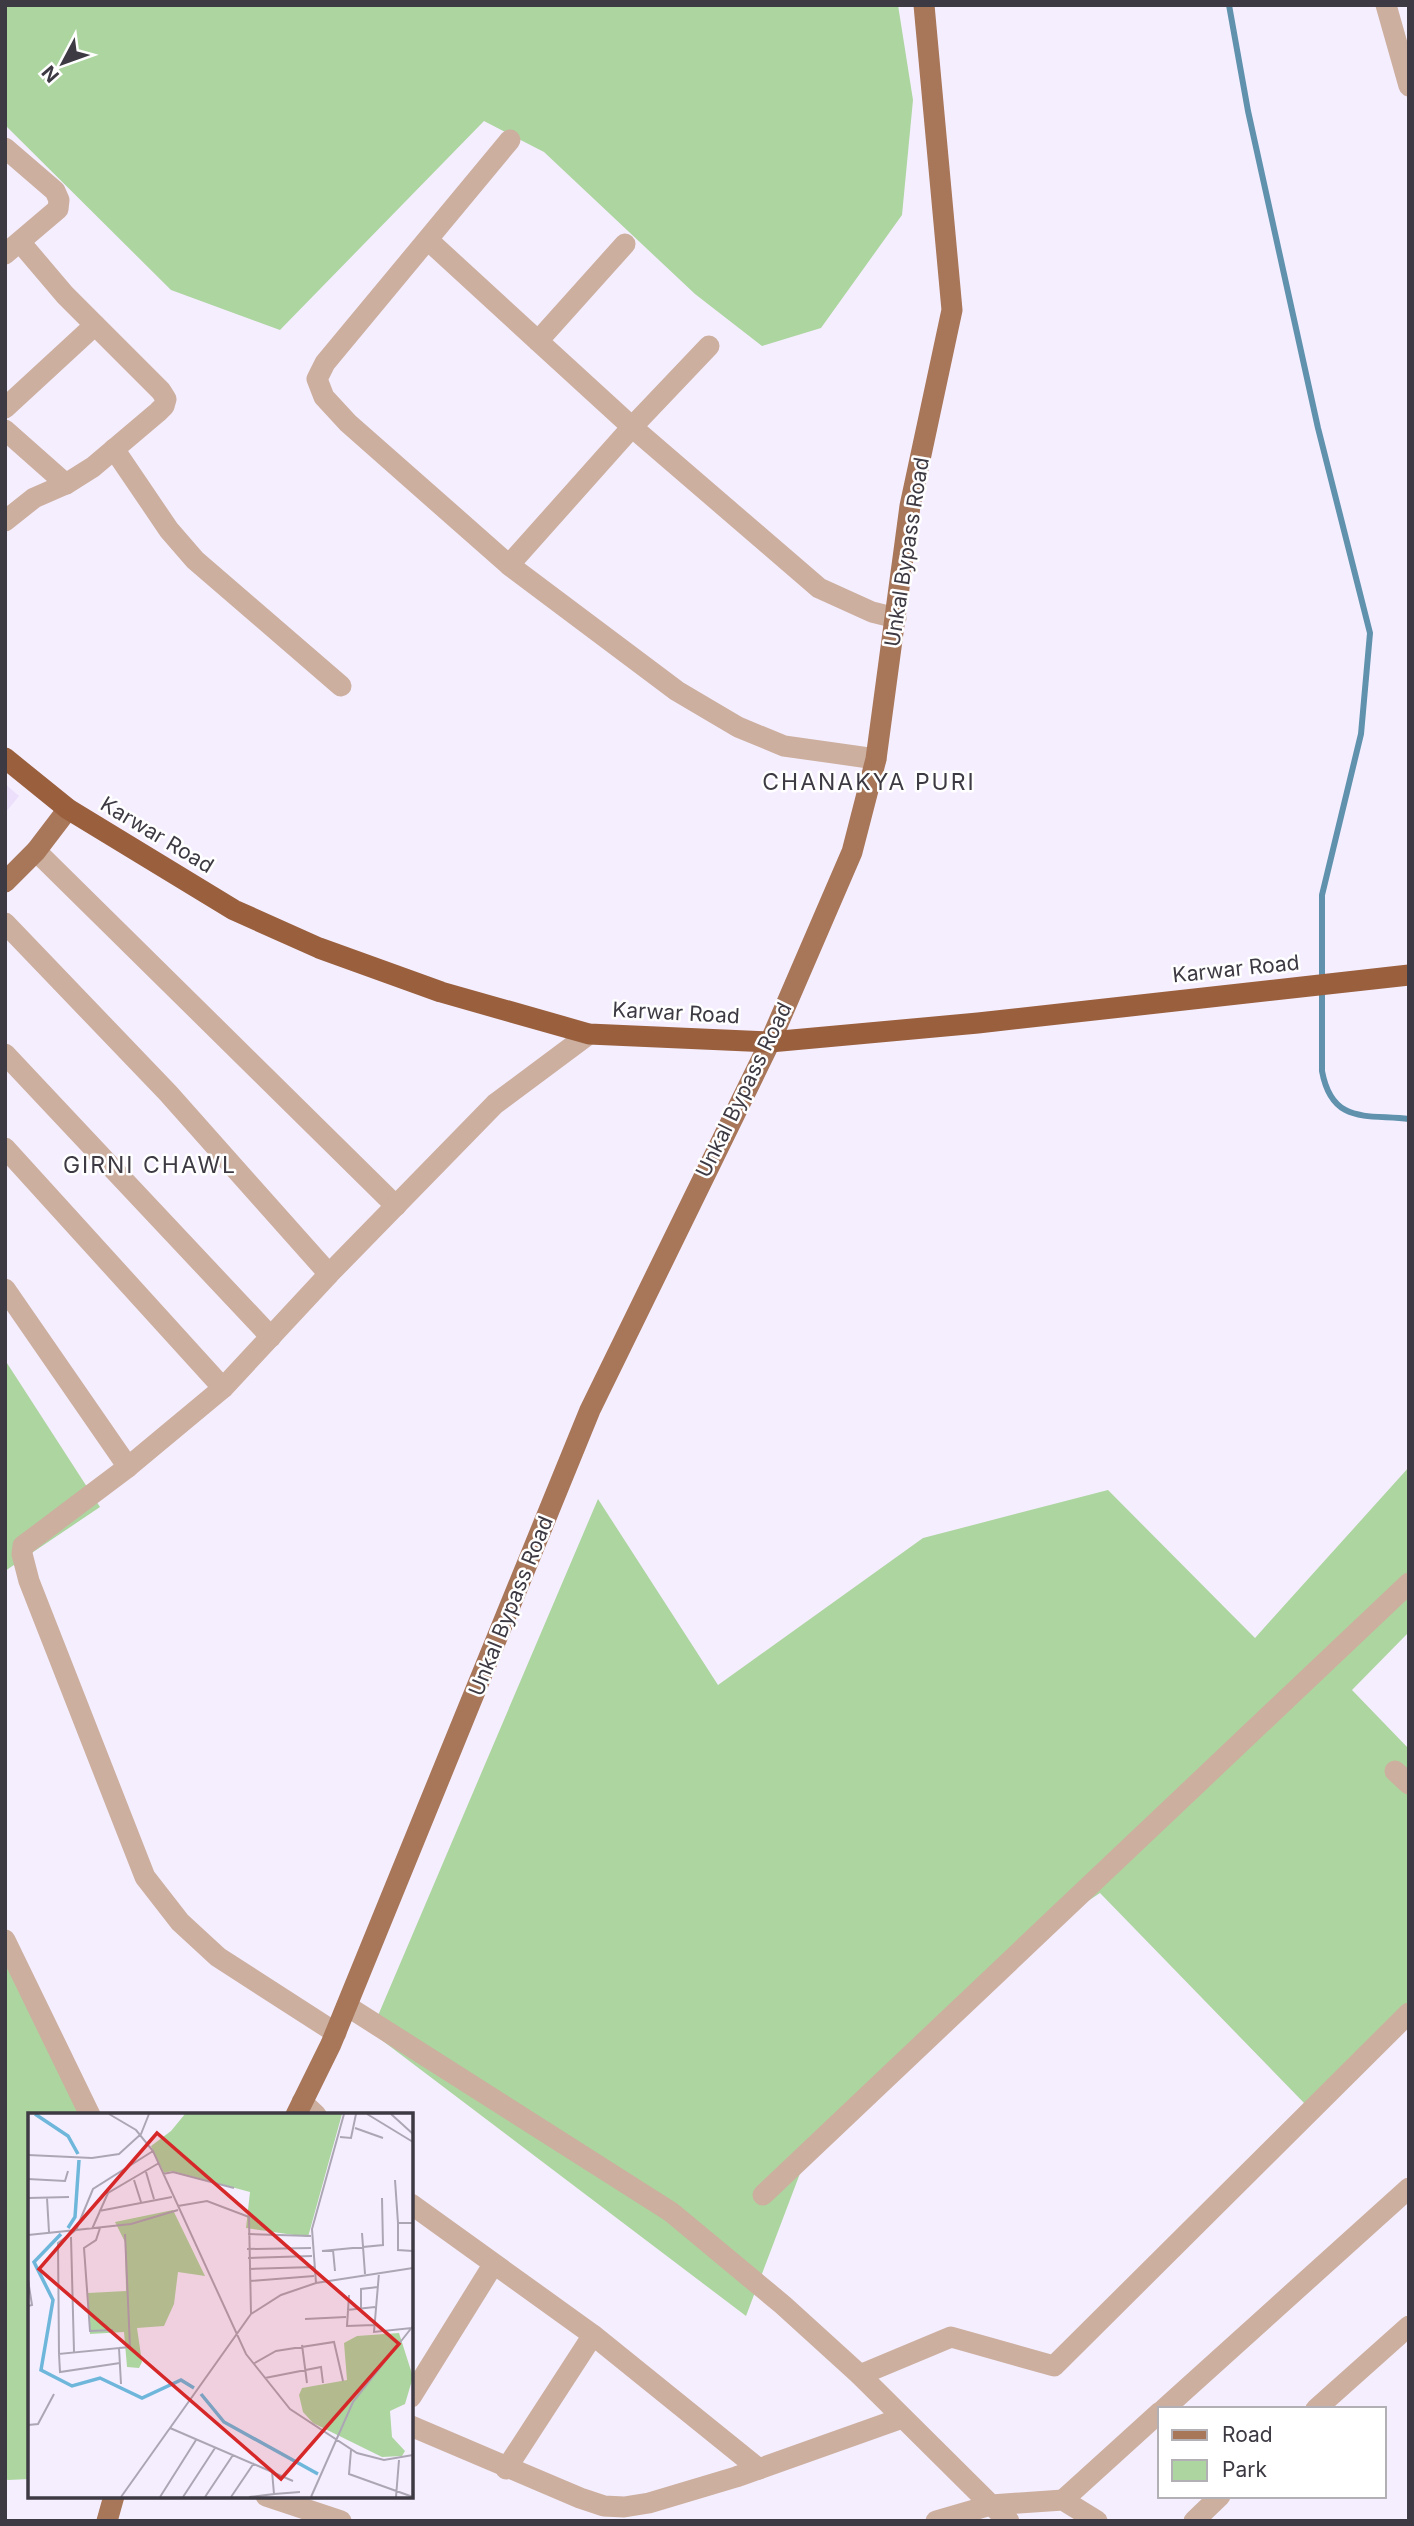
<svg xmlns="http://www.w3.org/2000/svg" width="1414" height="2526" font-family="Inter,sans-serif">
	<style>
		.built { fill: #ecdffb }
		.green { fill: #add5a0 }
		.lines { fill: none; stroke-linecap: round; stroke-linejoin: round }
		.stream { stroke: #6092ad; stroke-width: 6 }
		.minor { stroke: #ccaf9f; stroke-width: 21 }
		.major { stroke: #a87658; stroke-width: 21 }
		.highway { stroke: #9a603e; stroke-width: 21 }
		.labels { text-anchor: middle; stroke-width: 5; stroke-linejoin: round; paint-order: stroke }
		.street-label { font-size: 21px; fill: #3e3a43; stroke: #fff }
		.neighbourhood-label { font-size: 23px; letter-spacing: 2px; fill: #3e3a43; stroke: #fff }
		.inset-river { fill: none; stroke: #6eb7db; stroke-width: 3.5 }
		.inset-road { fill: none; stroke: #aca6b4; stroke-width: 2 }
		.view { fill: #d62828; fill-opacity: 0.15; stroke: #d62828; stroke-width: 3.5 }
		.inset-edge { fill: none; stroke: #3e3a43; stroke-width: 3.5 }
	</style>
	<rect width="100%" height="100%" fill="#f5eeff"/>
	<path class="built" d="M 5,784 L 19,796 L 5,813 Z"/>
	<g class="green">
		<path d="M 5,5 L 898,5 L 913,100 L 902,215 L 821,328 L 762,346 L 695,294 L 544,152 L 484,121 L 280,330 L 171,290 L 5,125 Z"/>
		<path d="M 5,1360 L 100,1507 L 5,1571 Z"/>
		<path d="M 1409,1467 L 1409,1632 L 1352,1690 L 1409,1749 L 1409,2007 L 1306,2105 L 1100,1893 L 1076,1909 L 810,2147 L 746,2316 L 371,2032 L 598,1499 L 718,1685 L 923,1538 L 1108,1490 L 1255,1638 Z"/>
		<path d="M 5,1959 L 82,2115 L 30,2115 L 30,2479 L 8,2480 L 5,2479 Z"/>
	</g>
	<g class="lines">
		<path class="stream" d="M 1229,5 L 1248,111 L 1318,428 L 1370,633 L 1361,734 L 1322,895 L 1322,1071 C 1332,1125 1367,1114 1409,1119"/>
		<g class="minor">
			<path d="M 1386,5 L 1409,86"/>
			<path d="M 510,140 L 325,363 L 317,379 L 324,397 L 348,423 L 509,565 L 677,691 L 738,727 L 784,746 L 876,759"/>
			<path d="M 5,148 L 55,191 L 59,200 L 58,209 L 5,254"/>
			<path d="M 428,240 L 538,341"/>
			<path d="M 625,244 L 538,341 L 632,427 L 819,588 L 872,612 L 896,618"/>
			<path d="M 5,408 L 95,325"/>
			<path d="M 5,430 L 66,484"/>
			<path d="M 114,449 L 169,530 L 195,560 L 341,686"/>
			<path d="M 5,521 L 34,498 L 66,484 L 93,467 L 158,412 L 164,406 L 166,399 L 161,391 L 65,295 L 20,242"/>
			<path d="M 509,565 L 632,427 L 709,346"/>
			<path d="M 36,851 L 396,1206"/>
			<path d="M 5,923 L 168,1093 L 329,1274"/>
			<path d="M 5,1054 L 271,1337"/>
			<path d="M 5,1148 L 223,1388"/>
			<path d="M 5,1289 L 128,1467"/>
			<path d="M 1395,1771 L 1409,1784"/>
			<path d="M 5,1940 L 90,2115"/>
			<path d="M 347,2006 L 671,2212 L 783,2305 L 860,2375 L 991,2505 L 1063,2500 L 1097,2521"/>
			<path d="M 336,2033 L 218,1957 L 180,1922 L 145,1877 L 29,1581 L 22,1554 L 23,1546 L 128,1467 L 223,1388 L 329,1274 L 495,1104 L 589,1034"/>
			<path d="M 302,2102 L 316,2115"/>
			<path d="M 763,2195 L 1409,1583"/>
			<path d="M 411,2204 L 593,2335 L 759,2469"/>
			<path d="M 860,2375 L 951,2337 L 1054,2366 L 1409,2013"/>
			<path d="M 411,2397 L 493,2265"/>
			<path d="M 1164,2409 L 1409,2188"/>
			<path d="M 1316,2409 L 1409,2326"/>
			<path d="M 411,2426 L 580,2498 L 604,2506 L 624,2507 L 649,2503 L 736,2477 L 902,2418"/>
			<path d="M 506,2469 L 593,2335"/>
			<path d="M 266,2496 L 341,2521"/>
			<path d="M 1063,2500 L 1160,2412"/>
			<path d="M 936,2521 L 991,2505 L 1009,2521"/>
			<path d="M 1194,2521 L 1220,2496"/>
		</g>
		<g class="major">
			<path d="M 5,882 L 36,851 L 68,809"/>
			<path d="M 296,2115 L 331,2044 L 590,1410 L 770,1042 L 852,852 L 876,759 L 910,506 L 952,310 L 924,5"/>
			<path d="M 107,2521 L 114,2496"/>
		</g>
		<path class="highway" d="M 5,758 L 68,809 L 234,910 L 319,948 L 441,992 L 589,1034 L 770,1042 L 978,1023 L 1409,975"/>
	</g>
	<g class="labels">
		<g class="street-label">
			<text transform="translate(907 552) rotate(-81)" y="7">Unkal Bypass Road</text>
			<text transform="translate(157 835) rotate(31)" y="7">Karwar Road</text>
			<text transform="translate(1236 969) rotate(-6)" y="7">Karwar Road</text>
			<text transform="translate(676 1013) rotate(3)" y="7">Karwar Road</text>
			<text transform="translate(744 1090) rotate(-64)" y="7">Unkal Bypass Road</text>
			<text transform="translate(511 1606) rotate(-68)" y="7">Unkal Bypass Road</text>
		</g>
		<g class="neighbourhood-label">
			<text x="869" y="790">CHANAKYA PURI</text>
			<text x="150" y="1173">GIRNI CHAWL</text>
		</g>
	</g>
	<g transform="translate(28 2113)">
		<rect width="385" height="385" fill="#f5eeff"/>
		<path d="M 157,1 L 314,1 L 280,124 L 218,115 L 222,79 L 144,58 L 136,60 L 123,33 L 143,18 ZM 145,97 L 177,163 L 150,159 L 146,191 L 136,213 L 109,215 L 114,249 L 111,255 L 99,254 L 96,219 L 62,221 L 60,180 L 98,178 L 97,129 L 87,109 ZM 371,220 L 385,264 L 377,291 L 362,298 L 364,324 L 377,338 L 374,343 L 354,344 L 285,310 L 275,299 L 271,282 L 274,275 L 319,267 L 316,230 L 329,223 Z" fill="#add5a0"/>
		<path class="inset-river" d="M 7,1 L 40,23 L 50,41M 40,115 L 47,104 L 51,47M 33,121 L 6,149 L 25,187 L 13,257 L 44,273 L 72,265 L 114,285 L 153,267 L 166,275M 173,281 L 196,309 L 290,361"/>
		<path class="inset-road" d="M 81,1 L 108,17 L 125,38 L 218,241 L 262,296 L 329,340 L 356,347 L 385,342M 339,1 L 385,29M 363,1 L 385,21M 327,15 L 355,25M 312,24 L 323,25 L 328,1M 0,42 L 64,45 L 91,41 L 113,21 L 121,1M 118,59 L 126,86M 135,61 L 145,59 L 206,75M 0,66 L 37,68 L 40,58M 106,67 L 113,89M 367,67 L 370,110 L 385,110M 0,85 L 41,84M 19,85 L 21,119M 150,93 L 179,88 L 221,104 L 223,201M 71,98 L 144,84M 370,110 L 370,137 L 385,138M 72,115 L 68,127 L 56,135 L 62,218 L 85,217M 64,116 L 80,80 L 131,50M 334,120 L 337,161M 220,121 L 283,123M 0,122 L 48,117 L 65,76 L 125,38M 43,124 L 46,239M 219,136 L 283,135M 305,137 L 307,158M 294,138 L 355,132 L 354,85M 220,145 L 284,143M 221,156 L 286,154M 351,160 L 346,219 L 384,215M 0,167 L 4,192 L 0,193M 222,168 L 286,163M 288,170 L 284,116 L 316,1M 321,182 L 319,213 L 346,212M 333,195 L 333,176 L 350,174M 319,197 L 347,194M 277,206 L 318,204M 274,232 L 279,270M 91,235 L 102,234 L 97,121M 31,241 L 32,259 L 92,250M 225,251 L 248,238 L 306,229 L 315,268M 237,265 L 293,254 L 295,270M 93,271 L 91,235 L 31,241 L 30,130 L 48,117 L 103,111 L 150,97M 0,312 L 10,311 L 26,281M 142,315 L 265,368M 323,337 L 321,361 L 385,384M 246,381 L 272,379M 93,384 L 223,201 L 253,182 L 288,170 L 385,155M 132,384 L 168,327M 155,384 L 187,335M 177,384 L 205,342M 203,384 L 226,350M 221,384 L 246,381 L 244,358M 283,384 L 325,289 L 385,213M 368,384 L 371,347"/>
		<path class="view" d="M 129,20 L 371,231 L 253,366 L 11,156 Z"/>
		<rect width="385" height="385" class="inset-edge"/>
	</g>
	<rect width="1414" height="2526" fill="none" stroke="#3e3a43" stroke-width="14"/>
	<rect x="1158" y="2407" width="228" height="91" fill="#ffffff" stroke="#b2b0b4" stroke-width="2"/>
	<rect x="1172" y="2430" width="35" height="10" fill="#a87658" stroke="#b2b0b4" stroke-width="2"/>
	<text x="1222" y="2442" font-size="21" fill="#3e3a43">Road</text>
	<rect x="1172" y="2460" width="35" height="21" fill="#add5a0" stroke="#b2b0b4" stroke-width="2"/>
	<text x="1222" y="2477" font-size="21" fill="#3e3a43">Park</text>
	<g transform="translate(63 63) rotate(229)" stroke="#ffffff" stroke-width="5" paint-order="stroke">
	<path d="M0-5L12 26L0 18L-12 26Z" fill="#3e3a43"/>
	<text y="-10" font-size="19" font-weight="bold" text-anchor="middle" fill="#3e3a43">N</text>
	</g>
</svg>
